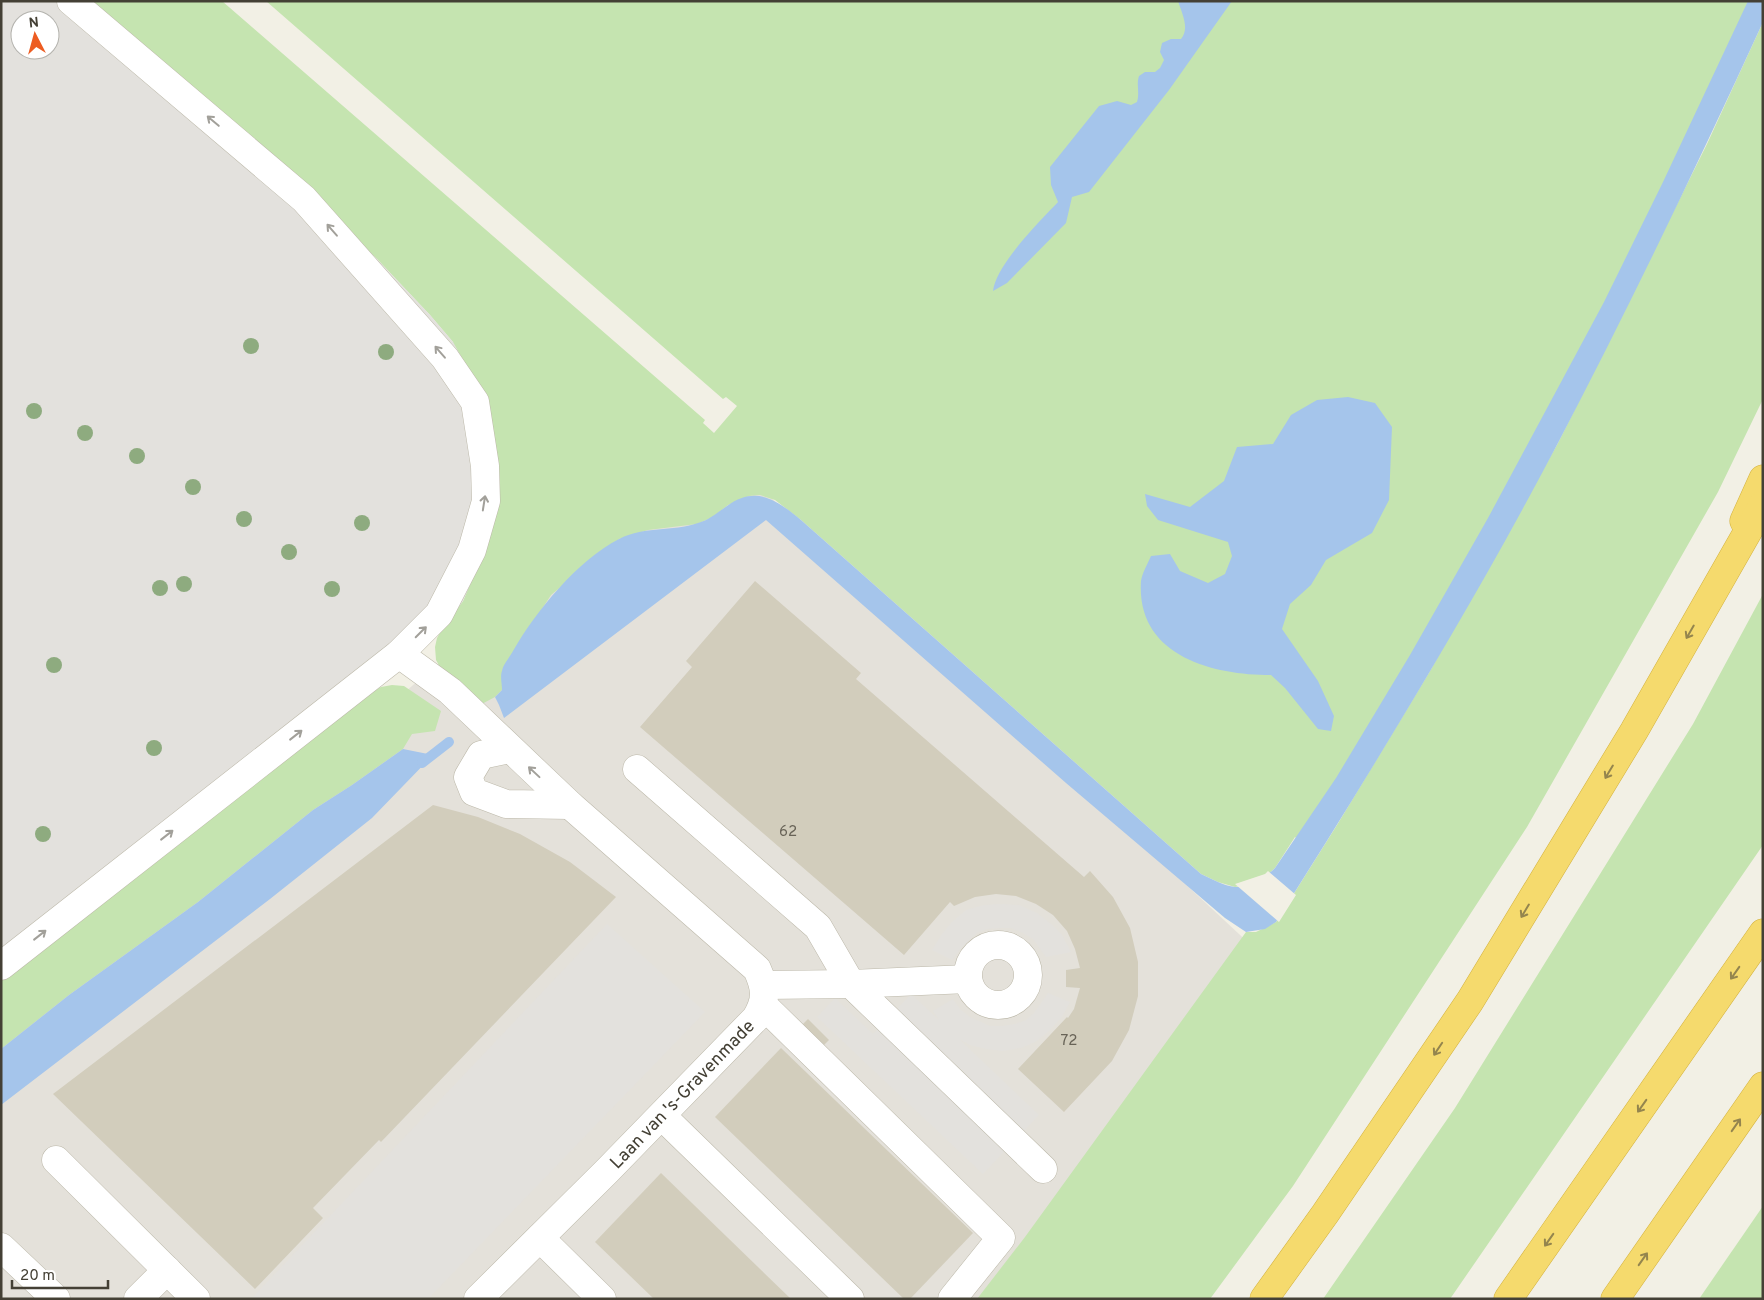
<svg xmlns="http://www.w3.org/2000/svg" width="1764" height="1300" font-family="Overpass,sans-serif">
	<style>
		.industrial { fill: #e4e1da }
		.green { fill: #c5e4b0 }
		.parking { fill: #e3e1dd; fill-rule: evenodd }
		.water { fill: #a5c5eb }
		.pier { fill: #f2f0e5 }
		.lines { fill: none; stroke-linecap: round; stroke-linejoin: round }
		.stream { stroke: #a5c5eb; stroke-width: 10 }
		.building { fill: #d2cdbc }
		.minor-casing { stroke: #bcb8a9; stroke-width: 29 }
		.highway-casing { stroke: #d3b13e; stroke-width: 29 }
		.minor { stroke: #fff; stroke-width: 28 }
		.highway { stroke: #f5da6d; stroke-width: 28 }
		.tree { fill: #8eab7f }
		.oneway { stroke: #a2a09a }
		.oneway2 { stroke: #94854e }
		.labels { text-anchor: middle; stroke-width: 5; stroke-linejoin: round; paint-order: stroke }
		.number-label { font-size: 15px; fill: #686357 }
		.street-label { font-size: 18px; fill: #444035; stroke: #fff }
	</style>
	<rect width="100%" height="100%" fill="#f2f0e5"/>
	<path class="industrial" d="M 706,437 L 1254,948 L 978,1299 L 1,1299 L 1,1034 Z"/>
	<g class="green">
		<path d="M 89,1 L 222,1 L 705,420 L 703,423 L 714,433 L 737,406 L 726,397 L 723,399 L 266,1 L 1762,1 L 1526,480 L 1308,848 L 1295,837 L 1275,868 L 1266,876 L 1241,886 L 1235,887 L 1218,882 L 1201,874 L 801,520 L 775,500 L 760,495 L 749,496 L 728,505 L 713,517 L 697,524 L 648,530 L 619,539 L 551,595 L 502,671 L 502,690 L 495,697 L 478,706 L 442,671 L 436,660 L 435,647 L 437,638 L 442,629 L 463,601 L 481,559 L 453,342 L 430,315 L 377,259 Z"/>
		<path d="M 1763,22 L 1763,399 L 1718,492 L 1527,827 L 1293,1186 L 1210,1299 L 977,1299 L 1025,1237 L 1246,932 L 1256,932 L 1276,922 L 1337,825 L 1430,671 L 1558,443 L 1707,144 Z"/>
		<path d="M 1763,594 L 1763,845 L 1450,1299 L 1323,1299 L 1455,1108 L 1693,724 Z"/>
		<path d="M 392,685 L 404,686 L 441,711 L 435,731 L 412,734 L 403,749 L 352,785 L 313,810 L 198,902 L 69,995 L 1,1049 L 1,980 L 372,692 L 381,687 Z"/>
		<path d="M 1763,1206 L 1763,1299 L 1699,1299 Z"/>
	</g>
	<g class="parking">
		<path d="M 1,1 L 89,1 L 263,153 L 377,259 L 430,315 L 453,342 L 472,376 L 481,559 L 463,601 L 442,629 L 372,692 L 1,980 ZM 20,20 L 50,20 L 50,50 L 20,50 Z"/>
		<path d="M 1001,904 L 1019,905 L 1037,913 L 1050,923 L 1062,935 L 1071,952 L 1046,957 L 1033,939 L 1023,933 L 1011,928 L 1000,928 L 987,929 L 977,933 L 960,949 L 952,960 L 932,950 L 941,935 L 952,922 L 966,910 L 984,905 Z"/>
		<path d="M 607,924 L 705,1012 L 428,1299 L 251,1299 Z"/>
		<path d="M 1048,993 L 1070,1002 L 1062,1017 L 1050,1030 L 1037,1041 L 1021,1048 L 1003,1051 L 986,1049 L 970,1045 L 959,1039 L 1039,1115 L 983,1174 L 817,1017 L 835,998 L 873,1034 L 911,994 L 939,1020 L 933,1011 L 953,999 L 960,1009 L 970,1017 L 990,1026 L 1002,1026 L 1015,1024 L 1026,1020 L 1034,1013 Z"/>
	</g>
	<g class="water">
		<path d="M 1178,1 L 1232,1 L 1169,90 L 1089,192 L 1072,197 L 1066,223 L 1007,283 L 993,291 C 996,265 1039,222 1058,202 L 1051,185 L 1050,167 L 1099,106 L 1117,101 L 1131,105 L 1137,102 C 1140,92 1136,85 1139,76 L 1145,72 L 1155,72 L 1160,68 L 1164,60 L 1160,52 L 1162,43 L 1171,39 L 1181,39 C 1190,28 1182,14 1178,1 Z"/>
		<path d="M 1748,1 L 1763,1 L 1763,22 C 1698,164 1630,305 1558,443 C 1472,607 1375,765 1276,922 L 1265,929 L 1246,932 L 1225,918 L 1066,783 L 766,520 L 504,718 L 499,705 L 495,697 L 502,690 C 502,684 500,676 502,671 C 503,664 510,657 513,651 C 536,611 578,560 619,539 C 644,526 672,532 698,523 C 709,520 717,513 727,506 C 756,485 777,500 801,520 L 1201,874 C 1212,879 1224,886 1235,887 C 1248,888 1267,876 1275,868 L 1336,778 L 1410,655 L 1488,518 L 1604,302 L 1663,182 Z"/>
		<path d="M 1348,397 L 1375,403 L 1392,427 L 1389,500 L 1372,533 L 1326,560 L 1311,585 L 1290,604 L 1282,629 L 1318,681 L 1334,716 L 1331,731 L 1318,729 L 1285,688 L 1271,675 C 1211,675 1136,655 1141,581 C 1142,573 1148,563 1151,556 L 1170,554 L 1180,571 L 1208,583 L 1225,574 L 1232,556 L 1228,542 L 1158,520 L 1147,506 L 1145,494 L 1190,507 L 1224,481 L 1237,447 L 1273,444 L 1291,415 L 1317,400 Z"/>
		<path d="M 403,749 L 433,755 L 372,818 L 270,899 L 1,1105 L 1,1049 L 69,995 L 198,902 L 313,810 L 352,785 Z"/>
	</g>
	<path class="pier" d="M 1268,871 L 1296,895 L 1279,922 L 1235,884 L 1265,874 Z"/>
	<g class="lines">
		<path class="stream" d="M 422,763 L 449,742"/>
	</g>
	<g class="building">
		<path d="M 755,581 L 861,673 L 856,679 L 1084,877 L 1090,871 L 1113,897 L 1130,928 L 1138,962 L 1138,996 L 1129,1030 L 1112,1061 L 1064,1112 L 1018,1069 L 1067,1017 L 1068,1018 L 1074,1009 L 1080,988 L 1066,987 L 1066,970 L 1080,968 L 1075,949 L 1067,931 L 1053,915 L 1036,904 L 1016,896 L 996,894 L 975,897 L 954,906 L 950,902 L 904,955 L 640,727 L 692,667 L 686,661 Z"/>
		<path d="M 433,805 L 478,817 L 520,834 L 570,862 L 616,897 L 381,1142 L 379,1140 L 313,1208 L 323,1218 L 255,1289 L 53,1094 Z"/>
		<path d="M 808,1019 L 829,1040 L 819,1050 L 797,1030 Z"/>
		<path d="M 781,1048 L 973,1233 L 910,1299 L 904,1299 L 715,1117 Z"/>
		<path d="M 661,1173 L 791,1299 L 654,1299 L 595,1242 Z"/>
	</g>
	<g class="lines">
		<g class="minor-casing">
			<g id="minor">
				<path d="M 399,654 L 450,691 L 570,805 L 757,969 C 766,989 767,999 756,1018 L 607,1171 L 478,1299"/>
				<path d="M 510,749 L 481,755 L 468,777 L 474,792 L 506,804 L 570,805"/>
				<path d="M 637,769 L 818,927 L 851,984 L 1043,1169"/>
				<circle cx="998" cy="975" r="30"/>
				<path d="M 1,966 L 399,654 L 439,614 L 472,550 L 486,501 L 485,466 L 475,402 L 445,358 L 304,199 L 71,1"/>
				<path d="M 764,985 L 851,984 L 968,979"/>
				<path d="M 763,1005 L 1001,1238 L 952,1299"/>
				<path d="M 662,1116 L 850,1299"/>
				<path d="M 56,1160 L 196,1299"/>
				<path d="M 540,1238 L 602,1299"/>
				<path d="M 1,1247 L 56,1299"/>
				<path d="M 138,1299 L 167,1270"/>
			</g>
		</g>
		<g class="highway-casing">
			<g id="highway">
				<path d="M 1744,521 L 1763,479"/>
				<path d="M 1264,1299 L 1325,1214 L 1470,1001 L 1634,731 L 1763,505"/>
				<path d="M 1508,1299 L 1763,933"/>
				<path d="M 1615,1299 L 1763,1086"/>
			</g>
		</g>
		<use href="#minor" class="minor"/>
		<use href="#highway" class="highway"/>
	</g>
	<g class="tree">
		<circle cx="251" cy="346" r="8"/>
		<circle cx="386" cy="352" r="8"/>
		<circle cx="34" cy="411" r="8"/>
		<circle cx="85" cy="433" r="8"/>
		<circle cx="137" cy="456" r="8"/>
		<circle cx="193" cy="487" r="8"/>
		<circle cx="244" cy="519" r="8"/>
		<circle cx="362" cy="523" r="8"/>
		<circle cx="289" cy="552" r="8"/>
		<circle cx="184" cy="584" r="8"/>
		<circle cx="160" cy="588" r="8"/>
		<circle cx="332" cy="589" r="8"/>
		<circle cx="54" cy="665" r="8"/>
		<circle cx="154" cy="748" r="8"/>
		<circle cx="43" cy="834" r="8"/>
	</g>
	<defs><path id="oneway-shaft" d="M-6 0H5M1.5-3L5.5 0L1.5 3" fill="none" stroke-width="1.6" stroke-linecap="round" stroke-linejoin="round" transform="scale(1.25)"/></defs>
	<g class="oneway">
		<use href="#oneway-shaft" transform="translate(213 121) rotate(-140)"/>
		<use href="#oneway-shaft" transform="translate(332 230) rotate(-131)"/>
		<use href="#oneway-shaft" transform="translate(440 352) rotate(-131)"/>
		<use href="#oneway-shaft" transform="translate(484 503) rotate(-81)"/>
		<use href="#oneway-shaft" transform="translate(421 632) rotate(-45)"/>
		<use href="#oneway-shaft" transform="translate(296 735) rotate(-38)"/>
		<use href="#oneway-shaft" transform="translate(534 772) rotate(-137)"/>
		<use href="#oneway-shaft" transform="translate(167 835) rotate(-38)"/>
		<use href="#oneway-shaft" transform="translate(40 935) rotate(-38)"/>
	</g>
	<g class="oneway2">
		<use href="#oneway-shaft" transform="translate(1690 632) rotate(120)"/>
		<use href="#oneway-shaft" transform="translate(1609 772) rotate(121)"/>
		<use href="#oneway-shaft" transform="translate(1525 911) rotate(121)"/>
		<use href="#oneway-shaft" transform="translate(1735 973) rotate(125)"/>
		<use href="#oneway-shaft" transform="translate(1438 1049) rotate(124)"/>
		<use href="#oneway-shaft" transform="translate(1642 1106) rotate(125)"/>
		<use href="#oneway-shaft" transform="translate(1736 1125) rotate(-55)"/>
		<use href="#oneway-shaft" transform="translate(1549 1240) rotate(125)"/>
		<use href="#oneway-shaft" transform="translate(1643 1259) rotate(-55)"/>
	</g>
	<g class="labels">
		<g class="number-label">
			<text x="788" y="836">62</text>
			<text x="1069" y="1045">72</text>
		</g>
		<g class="street-label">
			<text transform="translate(682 1094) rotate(-46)" y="6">Laan van 's-Gravenmade</text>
		</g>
	</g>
	<rect width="1764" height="1300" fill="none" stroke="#444035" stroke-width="5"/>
	<g transform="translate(35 35) rotate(354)"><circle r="24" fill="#ffffff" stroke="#b4b3ae"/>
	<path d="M0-4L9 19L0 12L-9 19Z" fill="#ed5c21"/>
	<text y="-8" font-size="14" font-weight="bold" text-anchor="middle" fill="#444035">N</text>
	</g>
	<path d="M12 1280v8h96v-8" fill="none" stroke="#444035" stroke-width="2.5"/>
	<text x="20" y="1280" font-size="15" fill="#444035" stroke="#ffffff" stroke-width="4" paint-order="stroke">20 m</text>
</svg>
